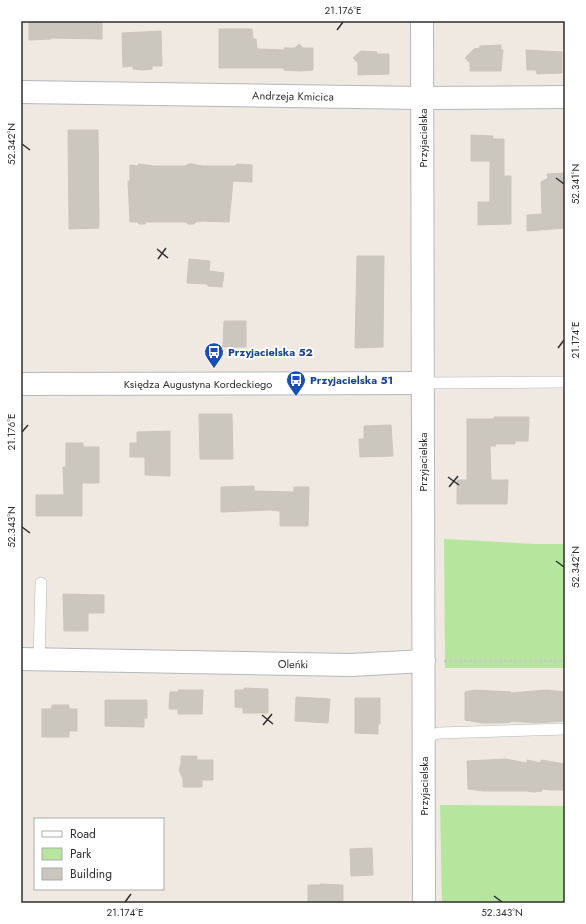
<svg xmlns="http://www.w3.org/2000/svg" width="586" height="924" font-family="Jost,sans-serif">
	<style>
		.green { fill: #b6e59e }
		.building { fill: #cbc7bf; stroke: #cbc5ba }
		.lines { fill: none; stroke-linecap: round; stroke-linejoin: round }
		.lane-casing { stroke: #b4b7c1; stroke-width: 12 }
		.street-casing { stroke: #b4b7c1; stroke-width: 24 }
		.secondary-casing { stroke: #b4b7c1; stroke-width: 24 }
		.path { stroke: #c9c9c9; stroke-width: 2.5; stroke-dasharray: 3 2; stroke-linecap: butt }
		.lane { stroke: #fff; stroke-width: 11 }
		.street { stroke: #fff; stroke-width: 22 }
		.secondary { stroke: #fff; stroke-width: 22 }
		.ticks { fill: none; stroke: #2e2e2e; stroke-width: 1.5 }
		.labels { text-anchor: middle; stroke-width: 4; stroke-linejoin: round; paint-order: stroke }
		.street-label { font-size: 11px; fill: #2e2e2e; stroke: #fff }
		.transit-label { font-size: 11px; font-weight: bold; fill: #164399; stroke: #fff; text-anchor: start }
		.neatline { fill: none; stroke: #2e2e2e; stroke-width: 1.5 }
		.ticks-label { font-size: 10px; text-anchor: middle; fill: #2e2e2e }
	</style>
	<rect width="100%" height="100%" fill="#efe9e1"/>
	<g class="green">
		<path d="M 444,539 L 536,544 L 565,544 L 565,668 L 445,668 Z"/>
		<path d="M 440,805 L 565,806 L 565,903 L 442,903 Z"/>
	</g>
	<g class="building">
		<path d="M 29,21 L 102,21 L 102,39 L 51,38 L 51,39 L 29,40 Z"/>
		<path d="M 219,29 L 252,29 L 253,39 L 256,39 L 257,49 L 285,50 L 284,48 L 295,48 L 299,44 L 303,48 L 313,48 L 313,70 L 301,71 L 284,70 L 284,68 L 219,68 Z"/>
		<path d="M 161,31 L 162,66 L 152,66 L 152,69 L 142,70 L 133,69 L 133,66 L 123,67 L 122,33 Z"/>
		<path d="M 501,45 L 501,50 L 503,50 L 501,71 L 470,71 L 470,63 L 465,58 L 474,49 L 480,48 L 480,46 Z"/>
		<path d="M 526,50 L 562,52 L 562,73 L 537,74 L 536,70 L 527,70 Z"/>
		<path d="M 361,51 L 377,52 L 377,54 L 389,54 L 389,74 L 358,75 L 358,63 L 353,58 Z"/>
		<path d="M 68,130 L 98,130 L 99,228 L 69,229 Z"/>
		<path d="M 471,135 L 493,136 L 493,139 L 504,139 L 504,176 L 511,176 L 511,224 L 478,225 L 478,202 L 490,202 L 490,161 L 471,161 Z"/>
		<path d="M 139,164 L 154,166 L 186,166 L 188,164 L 194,164 L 196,165 L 203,166 L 235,166 L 237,164 L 252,165 L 252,182 L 233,181 L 229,222 L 203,221 L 196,222 L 194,224 L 188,224 L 186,222 L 146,222 L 145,224 L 139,224 L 137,222 L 130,222 L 128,181 L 130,181 L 130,165 L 137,166 Z"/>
		<path d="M 565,173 L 565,228 L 527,231 L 527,215 L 542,214 L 541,182 L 548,178 L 547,174 Z"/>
		<path d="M 357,256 L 384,256 L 383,347 L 355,348 Z"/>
		<path d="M 189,259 L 210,261 L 209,271 L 224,273 L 222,287 L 208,286 L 208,284 L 187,283 Z"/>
		<path d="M 224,321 L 246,321 L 246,347 L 223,347 Z"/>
		<path d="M 199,414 L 232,414 L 233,459 L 200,459 Z"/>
		<path d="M 494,417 L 529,417 L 528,441 L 515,441 L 515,444 L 495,444 L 496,446 L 490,446 L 491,480 L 508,480 L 507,504 L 457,504 L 457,480 L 467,480 L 467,419 L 494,419 Z"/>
		<path d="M 391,425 L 393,456 L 360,457 L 359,439 L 364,439 L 364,426 Z"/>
		<path d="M 170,431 L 170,476 L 145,475 L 145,457 L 130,457 L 130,443 L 137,443 L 137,432 Z"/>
		<path d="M 66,443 L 83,443 L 83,447 L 99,447 L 99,483 L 82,483 L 82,516 L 36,516 L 36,495 L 64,495 L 63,467 L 66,467 Z"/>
		<path d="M 254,486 L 254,491 L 294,492 L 294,487 L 309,487 L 308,526 L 280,526 L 280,511 L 271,510 L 221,512 L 221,487 Z"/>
		<path d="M 63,594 L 104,595 L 104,613 L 88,613 L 88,631 L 64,631 Z"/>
		<path d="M 244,688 L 268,689 L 268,713 L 243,713 L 243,708 L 235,707 L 235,690 L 244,690 Z"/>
		<path d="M 178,690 L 203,690 L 202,714 L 178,714 L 178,709 L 169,709 L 170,692 L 179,692 Z"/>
		<path d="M 475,690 L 511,692 L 511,693 L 547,690 L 565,692 L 565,721 L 534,723 L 511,721 L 511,722 L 503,723 L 482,723 L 465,720 L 465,692 Z"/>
		<path d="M 296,697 L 330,699 L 328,723 L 295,721 Z"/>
		<path d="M 355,698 L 380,698 L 380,724 L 378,724 L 378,734 L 355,733 Z"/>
		<path d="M 105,700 L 147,700 L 147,718 L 144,718 L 144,727 L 105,726 Z"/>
		<path d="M 52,705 L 69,705 L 69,709 L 77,709 L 77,731 L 69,731 L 69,737 L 42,737 L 42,709 L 52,709 Z"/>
		<path d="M 181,756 L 197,756 L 197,760 L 213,760 L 213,780 L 202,780 L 202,787 L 183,787 L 183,779 L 179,770 L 181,764 Z"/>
		<path d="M 505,759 L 527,763 L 527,760 L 541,763 L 541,760 L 565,764 L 565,790 L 552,790 L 542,789 L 542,791 L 534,792 L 527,791 L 484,791 L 468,789 L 467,761 Z"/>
		<path d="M 372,848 L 373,875 L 351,876 L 350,849 Z"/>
		<path d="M 320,884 L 343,885 L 343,903 L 308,903 L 308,885 L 320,885 Z"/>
	</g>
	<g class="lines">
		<g class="lane-casing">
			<g id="lane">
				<path d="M 423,383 L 565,382"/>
				<path d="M 39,660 L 41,583"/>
				<path d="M 424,737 L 439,733 L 565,729"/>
			</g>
		</g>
		<g class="street-casing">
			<g id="street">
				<path d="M 21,92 L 422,98 L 565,97"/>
				<path d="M 21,659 L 351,665 L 424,661"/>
			</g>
		</g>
		<g class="secondary-casing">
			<g id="secondary">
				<path d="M 422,21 L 424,903"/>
				<path d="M 21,384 L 423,383"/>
			</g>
		</g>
		<path class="path" d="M 444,661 L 565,661"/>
		<use href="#lane" class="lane"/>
		<use href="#street" class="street"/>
		<use href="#secondary" class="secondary"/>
	</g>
	<path class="ticks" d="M 337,30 L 343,22M 22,144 L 30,150M 556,178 L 564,184M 157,249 L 168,258M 158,259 L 166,248M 558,348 L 564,340M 22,432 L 28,425M 448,477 L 459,485M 449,487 L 458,476M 22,527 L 30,533M 556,561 L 564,567M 262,715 L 273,724M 263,725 L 272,714M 494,896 L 502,902M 125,902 L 131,894"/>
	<defs>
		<g id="bus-pin" transform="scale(1)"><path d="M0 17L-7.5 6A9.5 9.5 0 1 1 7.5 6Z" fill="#1a4fb4" stroke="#fff"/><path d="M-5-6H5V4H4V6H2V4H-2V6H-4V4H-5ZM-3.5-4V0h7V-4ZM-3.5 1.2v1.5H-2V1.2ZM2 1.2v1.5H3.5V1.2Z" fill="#fff"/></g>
	</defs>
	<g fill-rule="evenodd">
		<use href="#bus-pin" x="214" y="352"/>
		<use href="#bus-pin" x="296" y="380"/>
	</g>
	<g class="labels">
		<g class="street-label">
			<text transform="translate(293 96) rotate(1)" y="4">Andrzeja Kmicica</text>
			<text transform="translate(423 138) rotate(-90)" y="4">Przyjacielska</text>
			<text x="198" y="388">Księdza Augustyna Kordeckiego</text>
			<text transform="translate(423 462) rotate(-90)" y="4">Przyjacielska</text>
			<text transform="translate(293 664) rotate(1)" y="4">Oleńki</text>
			<text transform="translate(424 786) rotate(-90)" y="4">Przyjacielska</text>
		</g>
		<g class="transit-label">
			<text x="228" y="356">Przyjacielska 52</text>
			<text x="310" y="384">Przyjacielska 51</text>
		</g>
	</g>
	<rect width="586" height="924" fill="none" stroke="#ffffff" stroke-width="44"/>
	<rect x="34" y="818" width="130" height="72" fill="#ffffff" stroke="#ababab"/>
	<rect x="42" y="831" width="20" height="6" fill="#ffffff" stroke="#ababab"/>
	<text x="70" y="838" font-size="12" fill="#2e2e2e">Road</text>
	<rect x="42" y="848" width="20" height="12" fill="#b6e59e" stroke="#ababab"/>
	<text x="70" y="858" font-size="12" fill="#2e2e2e">Park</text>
	<rect x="42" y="868" width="20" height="12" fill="#cbc7bf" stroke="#ababab"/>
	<text x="70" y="878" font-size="12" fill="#2e2e2e">Building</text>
	<rect x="22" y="22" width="542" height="880" class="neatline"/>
	<g class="ticks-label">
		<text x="343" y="14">21.176°E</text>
		<text transform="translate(11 144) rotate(-90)" y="4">52.342°N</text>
		<text transform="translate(575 184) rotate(-90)" y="4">52.341°N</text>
		<text transform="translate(575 340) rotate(-90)" y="4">21.174°E</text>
		<text transform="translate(11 432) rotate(-90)" y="4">21.176°E</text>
		<text transform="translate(11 527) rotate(-90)" y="4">52.343°N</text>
		<text transform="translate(575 567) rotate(-90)" y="4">52.342°N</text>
		<text x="125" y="916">21.174°E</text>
		<text x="502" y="916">52.343°N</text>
	</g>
</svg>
